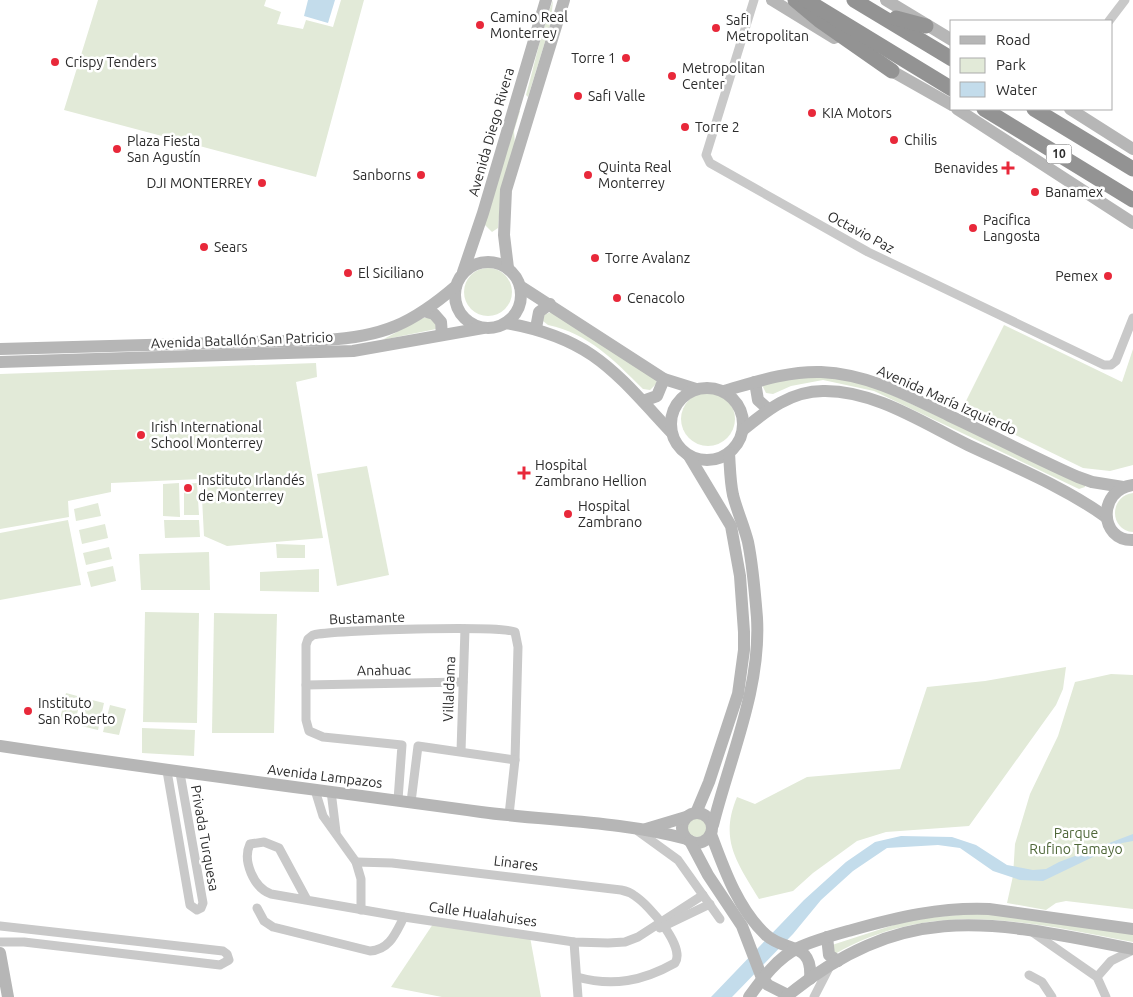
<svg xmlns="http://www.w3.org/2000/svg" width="1133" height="997" font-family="Ubuntu,sans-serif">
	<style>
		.green { fill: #e2ead8 }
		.water { fill: #c3dceb }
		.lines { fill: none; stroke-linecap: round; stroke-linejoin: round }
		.street { stroke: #c9c9c9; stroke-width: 9 }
		.secondary { stroke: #b6b6b6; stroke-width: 12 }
		.highway { stroke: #939393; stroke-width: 15 }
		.poi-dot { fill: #e8283a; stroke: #fff; stroke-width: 2 }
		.labels { text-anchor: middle; stroke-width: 5; stroke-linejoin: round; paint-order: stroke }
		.shield { fill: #fff; stroke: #6b6b6b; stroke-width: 1 }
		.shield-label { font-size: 12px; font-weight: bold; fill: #2c2c2c }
		.poi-label { font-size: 14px; fill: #2c2c2c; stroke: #fff; text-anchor: start }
		.street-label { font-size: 14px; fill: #2c2c2c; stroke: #fff }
		.park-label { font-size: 14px; fill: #4f6739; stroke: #fff }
	</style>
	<rect width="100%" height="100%" fill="#fff"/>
	<g class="green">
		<path d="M 98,0 L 266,0 L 264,6 L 281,12 L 277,24 L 303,29 L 306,20 L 333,27 L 341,0 L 364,0 L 316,177 L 64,110 Z"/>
		<path d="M 553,0 L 551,22 L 528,97 L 526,95 C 535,63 541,32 553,0 Z"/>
		<path d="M 518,110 L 520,111 L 514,131 L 515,144 L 501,192 L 498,228 L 492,232 L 484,224 Z"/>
		<circle cx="488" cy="292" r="24"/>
		<path d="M 553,311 L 657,376 L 656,384 L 650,390 L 643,389 C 615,361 588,333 548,325 L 543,321 L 544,315 Z"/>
		<path d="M 423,318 L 429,318 L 435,322 L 436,329 L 382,340 Z"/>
		<path d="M 1004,325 L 1122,382 L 1133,349 L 1133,465 L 1110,471 L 1083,468 L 962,409 Z"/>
		<path d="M 316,363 L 317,377 L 296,382 L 323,538 L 227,546 L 204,536 L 201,479 L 111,483 L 111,492 L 68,501 L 69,517 L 0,529 L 0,374 Z"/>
		<path d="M 807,374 L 866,383 L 1085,484 L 1085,487 L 1079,489 L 874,391 L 823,380 L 791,386 L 773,394 L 766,393 L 762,385 Z"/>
		<circle cx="708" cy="419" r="27"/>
		<path d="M 367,466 L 389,575 L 337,586 L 317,474 Z"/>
		<path d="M 179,483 L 180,517 L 163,516 L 163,484 Z"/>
		<path d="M 197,483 L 199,515 L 184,515 L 184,484 Z"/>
		<path d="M 1133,493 L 1133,532 C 1109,530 1109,496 1133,493 Z"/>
		<path d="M 98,503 L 101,516 L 76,521 L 74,509 Z"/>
		<path d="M 68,520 L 81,585 L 0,600 L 0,533 Z"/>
		<path d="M 164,520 L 199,520 L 200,537 L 165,538 Z"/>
		<path d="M 105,524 L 108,538 L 82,544 L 79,530 Z"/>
		<path d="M 276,544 L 305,545 L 305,558 L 277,558 Z"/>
		<path d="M 109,547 L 112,559 L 86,565 L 83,553 Z"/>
		<path d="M 209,552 L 210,590 L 141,590 L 139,554 Z"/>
		<path d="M 113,566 L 116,581 L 91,587 L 87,572 Z"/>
		<path d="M 319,569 L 319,592 L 260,591 L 260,572 Z"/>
		<path d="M 145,612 L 199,613 L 197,723 L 143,722 Z"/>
		<path d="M 214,613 L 277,614 L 274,733 L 212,733 Z"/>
		<path d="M 1066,667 L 1063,689 L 1056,705 L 969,826 L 886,832 L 857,841 L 813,873 L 793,891 L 759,899 C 737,862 719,840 737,797 L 755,804 L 807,777 L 900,769 L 927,687 L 985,681 Z"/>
		<path d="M 1111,674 L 1133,675 L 1133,909 L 1066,901 L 1056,903 L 1046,910 L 1007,903 L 1013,876 L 1015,844 L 1030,794 L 1058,736 L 1075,682 Z"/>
		<path d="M 66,693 L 81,697 L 75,723 L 60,719 Z"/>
		<path d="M 88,699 L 104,703 L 98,730 L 81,726 Z"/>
		<path d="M 110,705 L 126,709 L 119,735 L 103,732 Z"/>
		<path d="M 142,728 L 195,730 L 194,756 L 142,753 Z"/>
		<circle cx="697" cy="826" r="11"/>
		<path d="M 983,913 L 1133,934 L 1133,942 C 1029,922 933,898 835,954 L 832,945 L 912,919 Z"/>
		<path d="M 433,924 L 530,937 L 541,997 L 442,997 L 391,987 Z"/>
	</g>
	<g class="water">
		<path d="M 308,0 L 335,0 L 328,23 L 304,16 Z"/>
		<path d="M 1133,834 L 1133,841 L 1122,843 L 1043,881 L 1020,880 L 993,871 L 960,848 L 938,845 L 887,848 L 853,871 L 821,900 L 793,934 L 732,997 L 711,997 L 804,900 L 846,862 L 875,842 L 901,836 L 952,837 L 976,845 L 1007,865 L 1033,870 L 1046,869 L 1059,862 Z"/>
	</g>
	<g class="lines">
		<g class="street">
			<path d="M 754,0 L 706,155 L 710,163 L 868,252 L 1104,365 L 1111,365 L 1116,361 L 1133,318"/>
			<path d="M 1109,21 L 1125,0"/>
			<path d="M 306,685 L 463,682"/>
			<path d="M 461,751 L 465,629"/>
			<path d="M 167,771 L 190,905 L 197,910 L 201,908 L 203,903 L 180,773"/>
			<path d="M 315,790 L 323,816 L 356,862 L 361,879 L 361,910"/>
			<path d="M 331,791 L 336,832"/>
			<path d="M 398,800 L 402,745 L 323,737 L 309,731 L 306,720 L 306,645 L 308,639 L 313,635 C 333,630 502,625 515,632 L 518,647 L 515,760 L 509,815"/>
			<path d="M 411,802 L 418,746 L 515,760"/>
			<path d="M 638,831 L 678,860 L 720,919"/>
			<path d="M 356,862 L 392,863 L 621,890 C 626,891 631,893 635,896 C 649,905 686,947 675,963 C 643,981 613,987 577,977"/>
			<path d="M 307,900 L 279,848 L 264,842 L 250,844 C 242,861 254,888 271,894 L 404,917 L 574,942 L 608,943 L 625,942 L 638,937 L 703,895"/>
			<path d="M 257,908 L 264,921 L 273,927 L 370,951 C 390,950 396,932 404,917"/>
			<path d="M 0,926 L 223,951 L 227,954 L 229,960 L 220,965 L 24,942 L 0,942"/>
			<path d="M 660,928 L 710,904"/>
			<path d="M 1031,931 L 1097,977 L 1106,997"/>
			<path d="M 574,942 L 578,997"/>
			<path d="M 1029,975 L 1042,982 L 1052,997"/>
			<path d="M 1097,977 L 1111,961 L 1133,950"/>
			<path d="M 814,997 L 831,964"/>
		</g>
		<g class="secondary">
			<path d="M 772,0 L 834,38"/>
			<path d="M 886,0 L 952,40"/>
			<path d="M 883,66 L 952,105"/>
			<path d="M 957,109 L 1133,223"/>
			<path d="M 1070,109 L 1133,149"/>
			<circle cx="488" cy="295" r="33"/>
			<path d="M 508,268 L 504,235 L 506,190 L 564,0"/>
			<path d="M 463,272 L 483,213 L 546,0"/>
			<path d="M 520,286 L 664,379 L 696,389"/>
			<path d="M 424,311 L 434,314 L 441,322 L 442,335"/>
			<path d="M 506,323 C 592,338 615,372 671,432"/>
			<path d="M 536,328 L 539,312 L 550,304"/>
			<path d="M 0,349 L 325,340 C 382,337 412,324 456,286"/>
			<path d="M 0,362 L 353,351 L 483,328"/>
			<path d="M 755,382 L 758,400 L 768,409"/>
			<circle cx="707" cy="424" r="36"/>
			<path d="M 724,391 C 756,382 787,371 821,372 C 868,374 909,396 950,416 C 993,436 1035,458 1078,477 L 1092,482 L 1123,487"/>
			<path d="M 643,401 L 657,396 L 664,379"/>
			<path d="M 743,430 C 767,410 791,391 823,391 C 874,390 923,423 968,445 C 1015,467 1064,487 1106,517"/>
			<path d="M 689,456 L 731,526 L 740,576 L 744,632 L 744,650 L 738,694 L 709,782 L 696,813"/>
			<path d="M 1133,485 C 1097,490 1099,541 1133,540"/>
			<path d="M 0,746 C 160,770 320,790 481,812 C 549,821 620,821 687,839"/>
			<circle cx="697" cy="828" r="15"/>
			<path d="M 713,825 C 730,757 761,689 757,618 C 755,593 753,567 748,542 C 744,526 737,511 733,495 C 730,481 730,467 729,453"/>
			<path d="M 646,829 L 686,817"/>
			<path d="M 711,834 C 724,869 738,909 766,935 C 786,953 813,941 810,979"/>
			<path d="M 690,841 L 708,875 L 742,926 L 762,978 L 768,985 L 788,995"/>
			<path d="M 827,937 L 829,955 L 838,961"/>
			<path d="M 0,953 L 8,997"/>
			<path d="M 749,997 C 762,979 777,958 798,948 C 815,940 834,935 852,930 C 898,917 941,907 989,909 L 1133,929"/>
			<path d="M 786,997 C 906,898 994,922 1133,949"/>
		</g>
		<g class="highway">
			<path d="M 795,0 L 819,20 L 892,71"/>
			<path d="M 806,0 L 952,89"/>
			<path d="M 854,0 L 952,59"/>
			<path d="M 896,18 L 926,26"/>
			<path d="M 984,109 L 1133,200"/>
			<path d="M 1034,109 L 1133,169"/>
		</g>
	</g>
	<g class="poi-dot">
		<circle cx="480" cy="25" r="5"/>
		<circle cx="716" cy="28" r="5"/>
		<circle cx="626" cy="58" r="5"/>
		<circle cx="55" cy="62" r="5"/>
		<circle cx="672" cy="76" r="5"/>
		<circle cx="578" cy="96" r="5"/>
		<circle cx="812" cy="113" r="5"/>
		<circle cx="685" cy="127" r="5"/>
		<circle cx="894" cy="140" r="5"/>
		<circle cx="117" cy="149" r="5"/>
		<path d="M1005.5 160.5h5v5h5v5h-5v5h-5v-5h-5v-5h5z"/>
		<circle cx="421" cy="175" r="5"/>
		<circle cx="588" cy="175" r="5"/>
		<circle cx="262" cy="183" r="5"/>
		<circle cx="1035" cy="192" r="5"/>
		<circle cx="973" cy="228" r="5"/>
		<circle cx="204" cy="247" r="5"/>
		<circle cx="595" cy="258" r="5"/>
		<circle cx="348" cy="273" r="5"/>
		<circle cx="1108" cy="276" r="5"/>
		<circle cx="617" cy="298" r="5"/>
		<circle cx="141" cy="435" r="5"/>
		<path d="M521.5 465.5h5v5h5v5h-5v5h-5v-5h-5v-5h5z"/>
		<circle cx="188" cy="488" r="5"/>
		<circle cx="568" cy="514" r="5"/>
		<circle cx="28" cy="711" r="5"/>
	</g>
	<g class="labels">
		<rect class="shield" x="1046.5" y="144.5" width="25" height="19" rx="4"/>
		<g class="shield-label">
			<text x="1059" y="158">10</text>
		</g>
		<g class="poi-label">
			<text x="490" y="22">Camino Real<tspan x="490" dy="16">Monterrey</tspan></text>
			<text x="726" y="25">Safi<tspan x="726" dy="16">Metropolitan</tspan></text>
			<text x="616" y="63" text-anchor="end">Torre 1</text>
			<text x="65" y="67">Crispy Tenders</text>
			<text x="682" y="73">Metropolitan<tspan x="682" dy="16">Center</tspan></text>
			<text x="588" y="101">Safi Valle</text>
			<text x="822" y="118">KIA Motors</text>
			<text x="695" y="132">Torre 2</text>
			<text x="904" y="145">Chilis</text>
			<text x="127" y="146">Plaza Fiesta<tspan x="127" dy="16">San Agustín</tspan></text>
			<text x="598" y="172">Quinta Real<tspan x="598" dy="16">Monterrey</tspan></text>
			<text x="998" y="173" text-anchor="end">Benavides</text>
			<text x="411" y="180" text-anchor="end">Sanborns</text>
			<text x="252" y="188" text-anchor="end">DJI MONTERREY</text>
			<text x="1045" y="197">Banamex</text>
			<text x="983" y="225">Pacifica<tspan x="983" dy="16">Langosta</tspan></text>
			<text x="214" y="252">Sears</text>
			<text x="605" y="263">Torre Avalanz</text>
			<text x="358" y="278">El Siciliano</text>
			<text x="1098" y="281" text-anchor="end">Pemex</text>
			<text x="627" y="303">Cenacolo</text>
			<text x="151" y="432">Irish International<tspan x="151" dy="16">School Monterrey</tspan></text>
			<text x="535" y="470">Hospital<tspan x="535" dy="16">Zambrano Hellion</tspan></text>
			<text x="198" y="485">Instituto Irlandés<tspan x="198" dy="16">de Monterrey</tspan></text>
			<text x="578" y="511">Hospital<tspan x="578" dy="16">Zambrano</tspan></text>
			<text x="38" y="708">Instituto<tspan x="38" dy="16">San Roberto</tspan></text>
		</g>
		<g class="street-label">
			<text transform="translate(491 132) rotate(-74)" y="5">Avenida Diego Rivera</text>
			<text transform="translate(861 232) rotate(28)" y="5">Octavio Paz</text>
			<text transform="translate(242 340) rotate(-2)" y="5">Avenida Batallón San Patricio</text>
			<text transform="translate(947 400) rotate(24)" y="5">Avenida María Izquierdo</text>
			<text transform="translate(367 618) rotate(-2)" y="5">Bustamante</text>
			<text transform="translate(384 670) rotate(-1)" y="5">Anahuac</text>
			<text transform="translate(449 689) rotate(-88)" y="5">Villaldama</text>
			<text transform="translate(325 776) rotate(7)" y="5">Avenida Lampazos</text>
			<text transform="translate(205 838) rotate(80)" y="5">Privada Turquesa</text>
			<text transform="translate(516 863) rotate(7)" y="5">Linares</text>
			<text transform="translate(483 914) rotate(8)" y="5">Calle Hualahuises</text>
		</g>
		<g class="park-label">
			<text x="1076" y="838">Parque<tspan x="1076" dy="16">Rufino Tamayo</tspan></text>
		</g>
	</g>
	<rect x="950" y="20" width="162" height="90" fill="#ffffff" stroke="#ababab"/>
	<rect x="960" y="36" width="25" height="8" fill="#b6b6b6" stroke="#ababab"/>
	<text x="996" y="45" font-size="15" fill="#2c2c2c">Road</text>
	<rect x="960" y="58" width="25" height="15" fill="#e2ead8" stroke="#ababab"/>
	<text x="996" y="70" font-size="15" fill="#2c2c2c">Park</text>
	<rect x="960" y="82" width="25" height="15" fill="#c3dceb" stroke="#ababab"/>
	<text x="996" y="95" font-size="15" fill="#2c2c2c">Water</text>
</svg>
